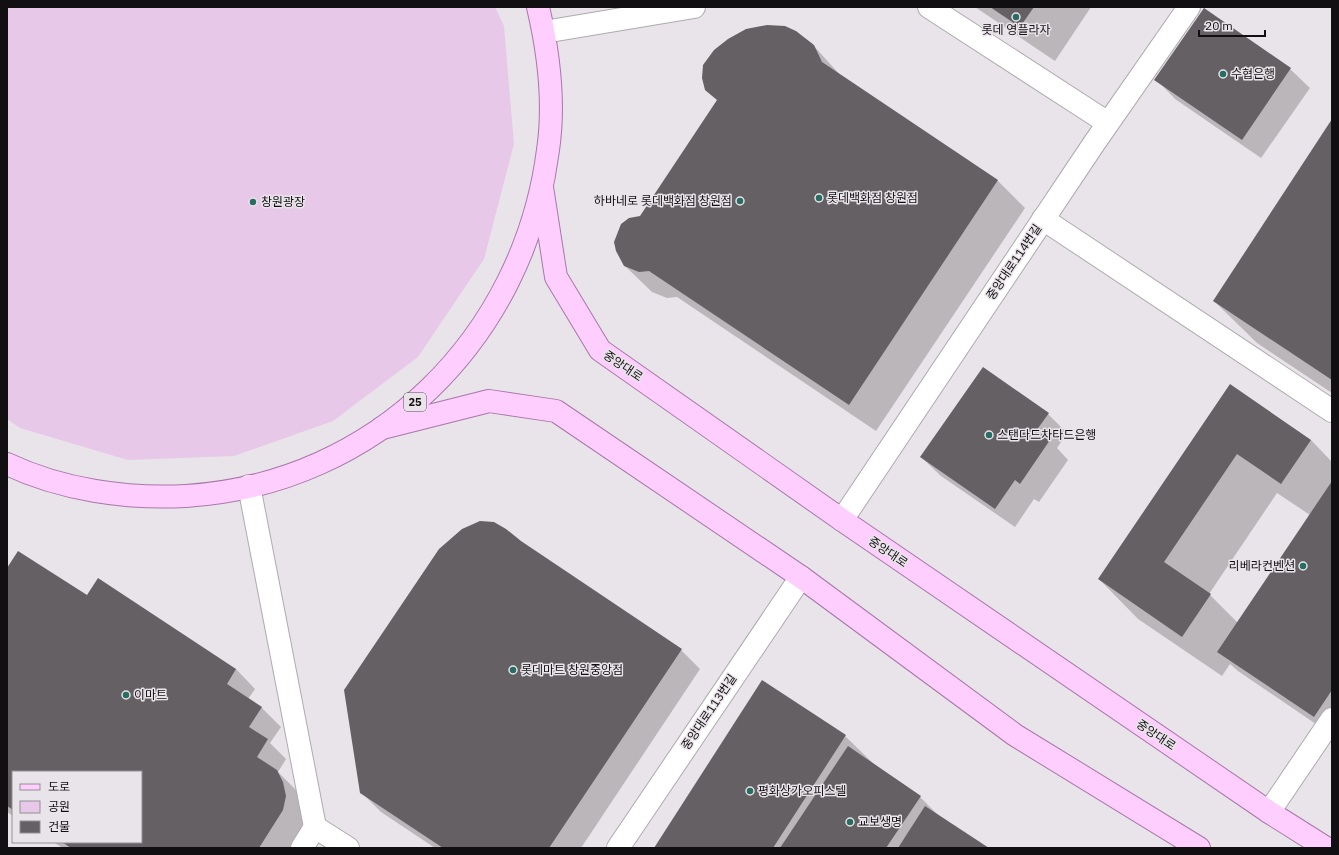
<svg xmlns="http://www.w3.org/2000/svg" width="1339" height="855" font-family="'IBM Plex Sans','Noto Sans KR',sans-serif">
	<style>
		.green { fill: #e8c8e8 }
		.shadow { fill: #0003; fill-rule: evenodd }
		.building { fill: #646064 }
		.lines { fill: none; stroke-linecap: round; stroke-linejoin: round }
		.minor-casing { stroke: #afaaaf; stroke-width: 24 }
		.major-casing { stroke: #a976aa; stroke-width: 24 }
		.minor { stroke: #fff; stroke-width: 22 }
		.major { stroke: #fdcefe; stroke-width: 22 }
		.poi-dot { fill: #276d61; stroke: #e9e4e9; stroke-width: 1.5 }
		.labels { text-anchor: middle; stroke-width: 3; stroke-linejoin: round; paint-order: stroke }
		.shield { fill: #e9e4e9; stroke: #524f52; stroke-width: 1 }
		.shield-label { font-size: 11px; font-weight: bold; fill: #110f11 }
		.poi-label { font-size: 12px; fill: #110f11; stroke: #e9e4e9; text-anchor: start }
		.street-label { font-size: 12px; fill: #110f11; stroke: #e9e4e9 }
	</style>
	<rect width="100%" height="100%" fill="#e9e4e9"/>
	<path class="green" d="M 7,7 L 495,7 L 504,26 L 514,144 L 484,259 L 418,357 L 333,421 L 234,456 L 128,460 L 20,428 L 7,419 Z"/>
	<g class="shadow">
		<path d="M 975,7 L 1091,7 L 1055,61 Z"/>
		<path d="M 813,45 L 842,77 L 998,181 L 1025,208 L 876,431 L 677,297 L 667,298 L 652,292 L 624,265 L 641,216 Z"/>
		<path d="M 1290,69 L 1310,88 L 1261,158 L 1175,99 L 1156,79 Z"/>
		<path d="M 1332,121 L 1332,393 L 1257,343 L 1214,301 Z"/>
		<path d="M 1230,385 L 1311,440 L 1332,462 L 1332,735 L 1238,671 L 1230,664 L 1222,676 L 1138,619 L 1099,579 ZM 1277,493 L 1310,515 L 1238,623 L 1209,594 Z"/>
		<path d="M 1048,414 L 1067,433 L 1057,448 L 1068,460 L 1039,502 L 1034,499 L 1015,527 L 941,476 L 921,457 Z"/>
		<path d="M 7,570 L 87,597 L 236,669 L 255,689 L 248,699 L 261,707 L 281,727 L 270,743 L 286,759 L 278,772 L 297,791 L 302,803 L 304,816 L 302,830 L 290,848 L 63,848 L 53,842 L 141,842 L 141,772 L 13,772 L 13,816 L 7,812 Z"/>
		<path d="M 681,650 L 700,669 L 581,848 L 435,848 L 381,812 L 361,792 Z"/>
		<path d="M 845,736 L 877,767 L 920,797 L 941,818 L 987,848 L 655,848 Z"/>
	</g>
	<g class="building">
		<path d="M 990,7 L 1034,7 L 1020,27 Z"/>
		<path d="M 1204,8 L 1291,68 L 1242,140 L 1154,80 Z"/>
		<path d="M 767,25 L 785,26 L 796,31 L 814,45 L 822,62 L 998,180 L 849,405 L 649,271 L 639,272 L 624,266 L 616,251 L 614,242 L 621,224 L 629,218 L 640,216 L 717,100 L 705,90 L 702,78 L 703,65 L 714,50 L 728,39 L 746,29 Z"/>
		<path d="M 1332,119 L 1332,380 L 1213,301 Z"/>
		<path d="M 983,367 L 1049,413 L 1036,431 L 1050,440 L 1020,484 L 1015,480 L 995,509 L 920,457 Z"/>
		<path d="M 1230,384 L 1311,440 L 1281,484 L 1237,454 L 1164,562 L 1211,594 L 1182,637 L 1098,579 Z"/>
		<path d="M 1332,481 L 1332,690 L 1314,717 L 1217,652 Z"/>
		<path d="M 480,521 L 494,522 L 506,529 L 521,541 L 682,649 L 549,848 L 443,848 L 360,793 L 344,690 L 439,549 L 462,529 Z"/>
		<path d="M 18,551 L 87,595 L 98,578 L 236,669 L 227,684 L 262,707 L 249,727 L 268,739 L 257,757 L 277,770 L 283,782 L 286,796 L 283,810 L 259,848 L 71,848 L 62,842 L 141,842 L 141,772 L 13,772 L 13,810 L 7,806 L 7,568 Z"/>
		<path d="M 762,680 L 846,735 L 773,848 L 654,848 Z"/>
		<path d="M 848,746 L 921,796 L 886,848 L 780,848 Z"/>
		<path d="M 925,806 L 989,848 L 898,848 Z"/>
	</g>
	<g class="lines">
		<g class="minor-casing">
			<g id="minor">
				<path d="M 929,7 L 1108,123"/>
				<path d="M 544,32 L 694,7"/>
				<path d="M 1043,219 L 1332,411"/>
				<path d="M 249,486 L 315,827 L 348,848"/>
				<path d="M 842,520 L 1095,142 L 1189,7"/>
				<path d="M 1269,812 L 1332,719"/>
				<path d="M 302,848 L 315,827"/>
				<path d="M 618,848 L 801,577"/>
			</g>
		</g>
		<g class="major-casing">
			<g id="major">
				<path d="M 542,187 L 556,277 L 600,350 L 842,520 L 1269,812 L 1326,848"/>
				<path d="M 382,428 L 489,401 L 556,411 L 801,577 L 1015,735 L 1199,848"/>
				<path d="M 7,464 C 62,490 126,499 186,496 C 377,484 524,337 548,150 C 555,103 549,54 538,7"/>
			</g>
		</g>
		<use href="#minor" class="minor"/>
		<use href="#major" class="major"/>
	</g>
	<g class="poi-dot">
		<circle cx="1016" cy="17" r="4"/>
		<circle cx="1223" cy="74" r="4"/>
		<circle cx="819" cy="198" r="4"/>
		<circle cx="740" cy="201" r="4"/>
		<circle cx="253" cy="202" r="4"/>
		<circle cx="989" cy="435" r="4"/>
		<circle cx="1303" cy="566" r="4"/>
		<circle cx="513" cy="670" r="4"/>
		<circle cx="126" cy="695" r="4"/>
		<circle cx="750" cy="791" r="4"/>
		<circle cx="850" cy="822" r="4"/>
	</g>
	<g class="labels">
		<rect class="shield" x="404" y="393" width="22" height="18" rx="3"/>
		<g class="shield-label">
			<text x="415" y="406">25</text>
		</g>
		<g class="poi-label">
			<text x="1016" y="34" text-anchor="middle">롯데 영플라자</text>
			<text x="1231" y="78">수협은행</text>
			<text x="827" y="202">롯데백화점 창원점</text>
			<text x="732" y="205" text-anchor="end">하바네로 롯데백화점 창원점</text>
			<text x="261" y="206">창원광장</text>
			<text x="997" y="439">스탠다드차타드은행</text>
			<text x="1295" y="570" text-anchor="end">리베라컨벤션</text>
			<text x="521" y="674">롯데마트 창원중앙점</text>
			<text x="134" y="699">이마트</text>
			<text x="758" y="795">평화상가오피스텔</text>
			<text x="858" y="826">교보생명</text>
		</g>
		<g class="street-label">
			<text transform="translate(1014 262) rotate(-56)" y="4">중앙대로114번길</text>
			<text transform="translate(623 366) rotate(34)" y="4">중앙대로</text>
			<text transform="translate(888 552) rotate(34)" y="4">중앙대로</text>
			<text transform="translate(709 712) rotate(-56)" y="4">중앙대로113번길</text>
			<text transform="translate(1156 735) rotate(34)" y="4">중앙대로</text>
		</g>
	</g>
	<rect width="1339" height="855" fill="none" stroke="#110f11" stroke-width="16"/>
	<rect x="12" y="771" width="130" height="72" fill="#e9e4e9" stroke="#938f93"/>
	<rect x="20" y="784" width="20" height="6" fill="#fdcefe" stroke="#938f93"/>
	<text x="48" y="791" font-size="12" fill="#110f11">도로</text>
	<rect x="20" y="801" width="20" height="12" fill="#e8c8e8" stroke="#938f93"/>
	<text x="48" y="811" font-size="12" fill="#110f11">공원</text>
	<rect x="20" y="821" width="20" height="12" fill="#646064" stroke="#938f93"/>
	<text x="48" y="831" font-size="12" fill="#110f11">건물</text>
	<path d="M1199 30v6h66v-6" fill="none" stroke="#110f11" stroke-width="2"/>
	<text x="1205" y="30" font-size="12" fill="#110f11" stroke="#e9e4e9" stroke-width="3" paint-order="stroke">20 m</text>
</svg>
